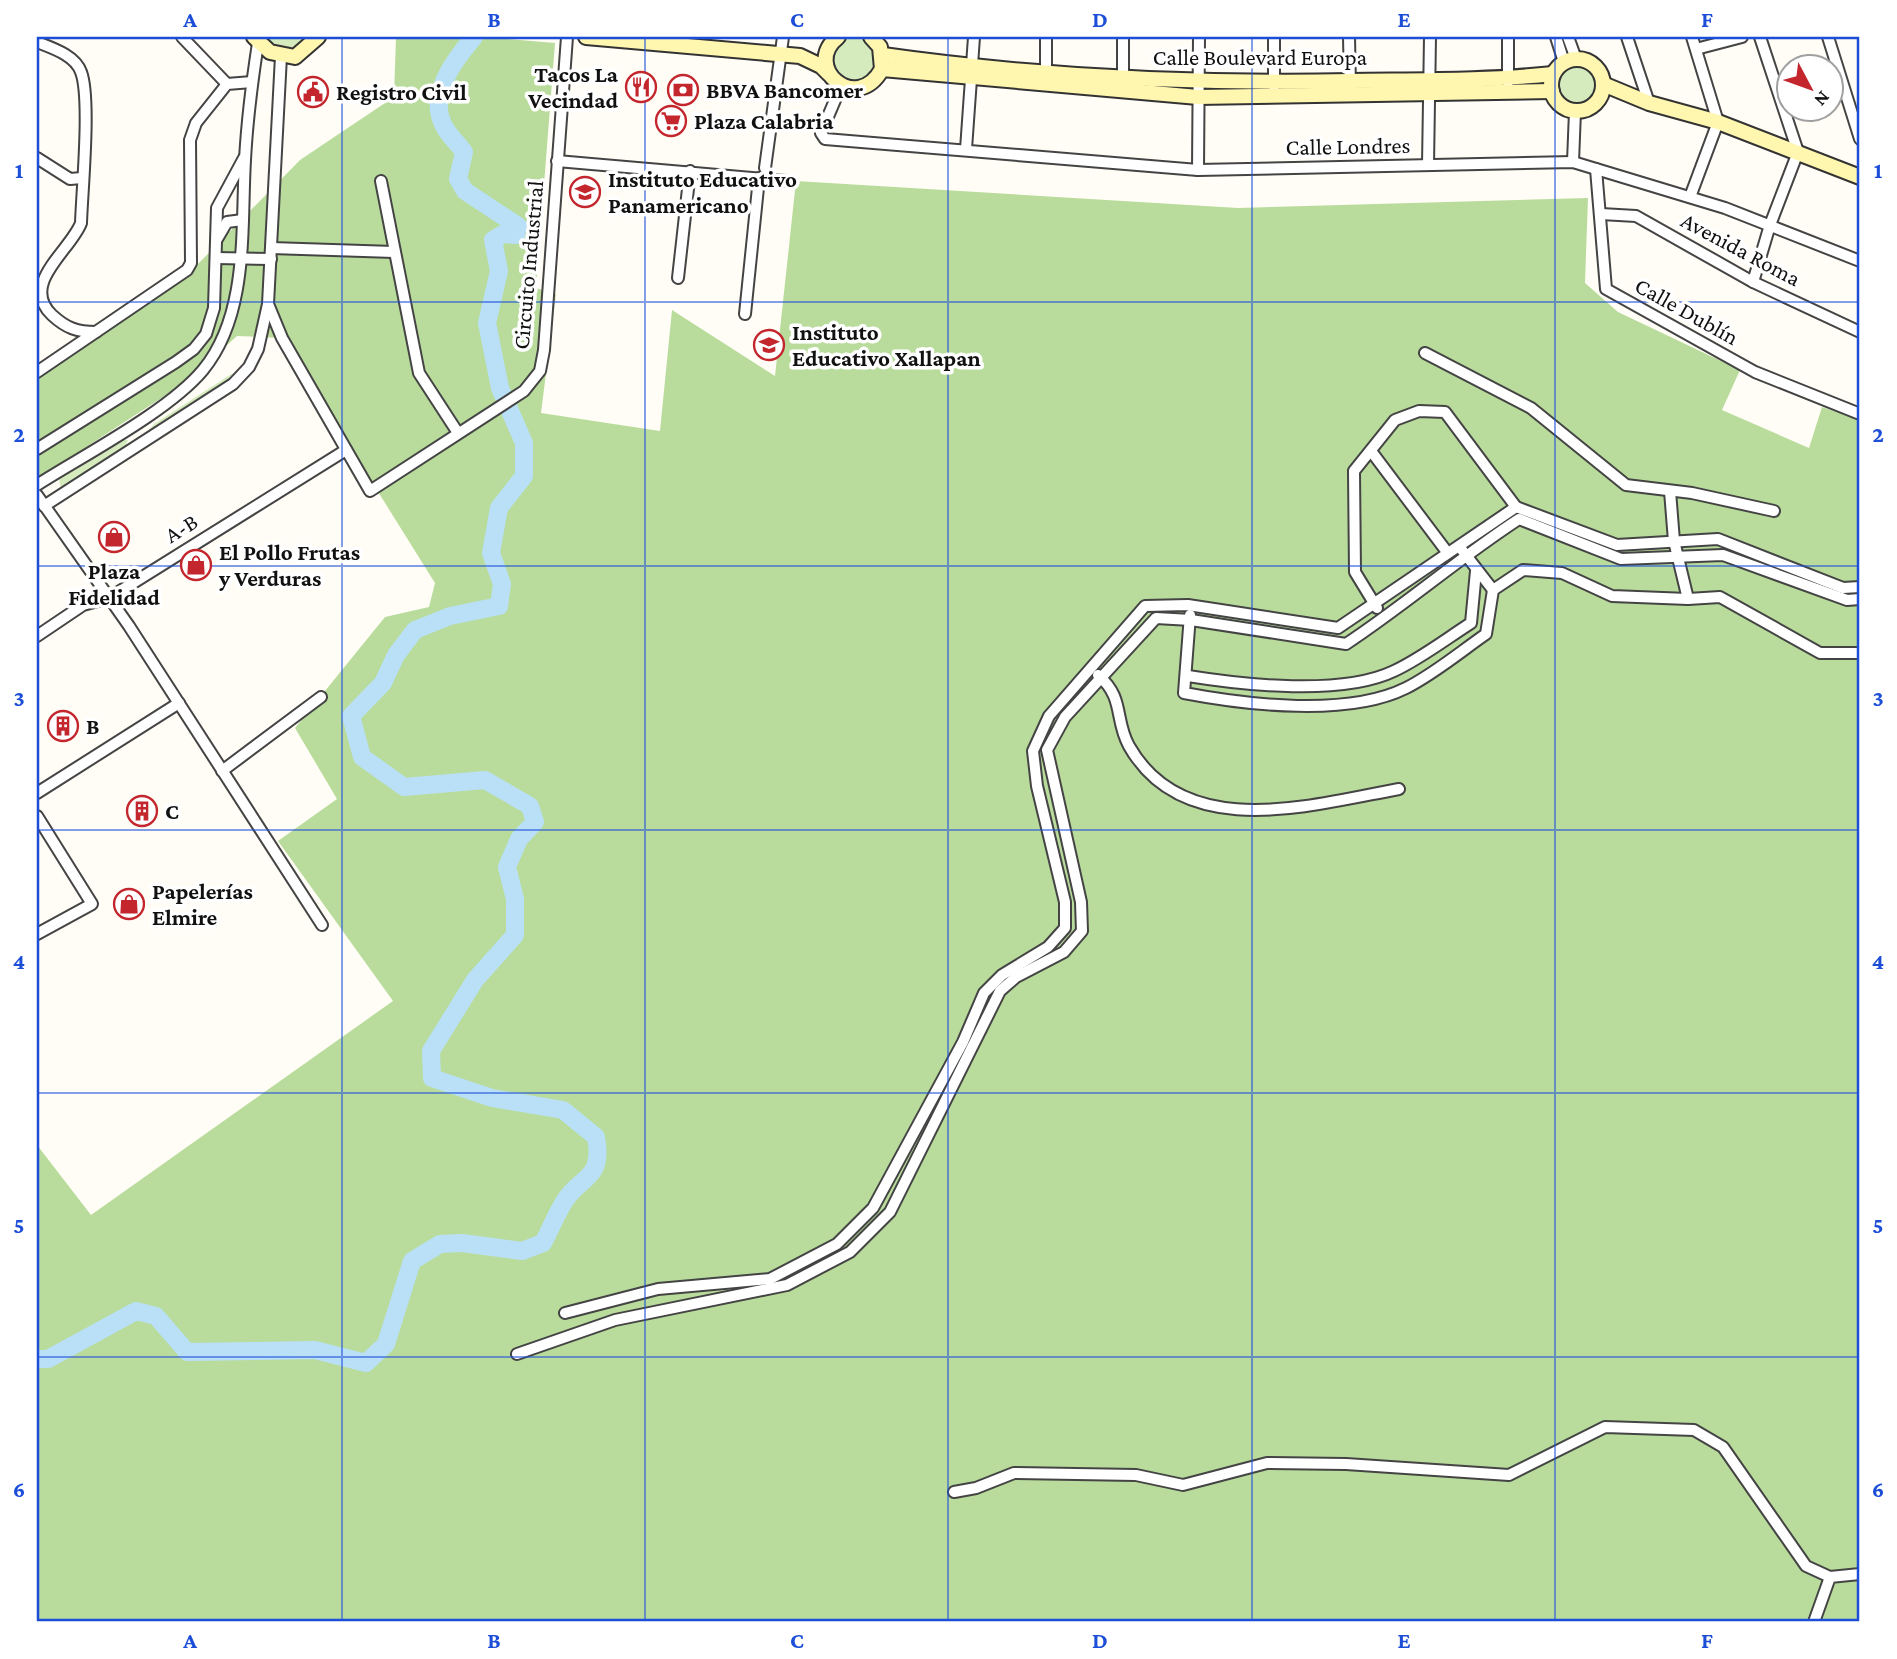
<svg xmlns="http://www.w3.org/2000/svg" width="1897" height="1659" font-family="'Crimson Pro',serif">
	<style>
		.green { fill: #d5ebbd }
		.forest { fill: #b9dc9c }
		.lines { fill: none; stroke-linecap: round; stroke-linejoin: round }
		.river { stroke: #b9e0f7; stroke-width: 18 }
		.street-casing { stroke: #444; stroke-width: 14 }
		.secondary-casing { stroke: #333; stroke-width: 18 }
		.street { stroke: #fff; stroke-width: 10 }
		.secondary { stroke: #fff6b0; stroke-width: 14 }
		.grid { fill: none; stroke: #1d4ed8; stroke-width: 2; stroke-opacity: 0.55 }
		.labels { text-anchor: middle; stroke-width: 7; stroke-linejoin: round; paint-order: stroke }
		.street-label { font-size: 23px; fill: #111; stroke: #fff }
		.poi-label { font-size: 23px; font-weight: bold; fill: #111; stroke: #fff; text-anchor: start }
		.neatline { fill: none; stroke: #1d4ed8; stroke-width: 2.5 }
		.grid-label { font-size: 23px; text-anchor: middle; font-weight: bold; fill: #1d4ed8 }
	</style>
	<rect width="100%" height="100%" fill="#fffdf5"/>
	<g class="green">
		<path d="M 265,37 L 315,37 C 299,49 281,52 265,37 Z"/>
		<circle cx="854" cy="60" r="22"/>
		<circle cx="1577" cy="84" r="19"/>
		<path d="M 233,373 L 224,384 L 141,440 L 154,424 Z"/>
		<path d="M 118,440 L 128,440 L 124,450 L 65,487 L 60,486 L 59,477 Z"/>
	</g>
	<path class="forest" d="M 396,37 L 484,37 L 555,43 L 536,288 L 556,294 L 541,413 L 660,431 L 672,310 L 775,376 L 796,181 L 1238,208 L 1588,198 L 1585,283 L 1618,312 L 1740,370 L 1722,410 L 1809,448 L 1822,407 L 1860,420 L 1860,1622 L 37,1622 L 37,1145 L 91,1215 L 393,1001 L 278,841 L 337,799 L 295,728 L 385,617 L 429,607 L 435,583 L 282,338 L 237,336 L 186,382 L 37,479 L 37,373 L 197,265 L 300,160 L 394,97 Z"/>
	<g class="lines">
		<path class="river" d="M 37,1359 L 48,1359 L 136,1311 L 156,1316 L 187,1352 L 315,1350 L 366,1363 L 386,1344 L 412,1261 L 440,1244 L 462,1243 L 522,1251 L 543,1243 C 550,1230 556,1215 564,1202 C 580,1175 604,1181 596,1137 L 563,1110 L 492,1098 L 432,1078 L 431,1051 L 475,980 L 515,935 L 515,899 L 507,867 L 519,839 L 535,822 L 530,806 L 485,780 L 404,787 L 362,757 L 351,716 L 383,683 L 396,655 L 415,630 L 450,616 L 499,606 L 502,584 L 491,553 L 499,508 L 524,476 L 524,443 L 500,388 L 487,323 L 499,271 L 493,240 L 503,234 L 516,235 L 518,226 L 465,191 L 458,179 L 464,152 C 458,143 448,135 444,126 C 427,95 455,59 474,37"/>
		<g class="street-casing">
			<g id="street">
				<path d="M 182,37 L 227,84"/>
				<path d="M 1274,37 L 1274,86"/>
				<path d="M 1349,37 L 1350,86"/>
				<path d="M 1556,37 L 1564,62"/>
				<path d="M 1568,37 L 1576,59"/>
				<path d="M 1627,37 L 1649,103"/>
				<path d="M 1828,37 L 1860,139"/>
				<path d="M 37,42 C 52,48 75,55 81,72 C 91,98 82,191 81,223 C 71,250 19,284 52,315 C 66,328 77,332 96,332"/>
				<path d="M 1696,49 L 1742,37"/>
				<path d="M 1046,79 L 1046,37"/>
				<path d="M 1508,82 L 1508,37"/>
				<path d="M 1123,83 L 1123,37"/>
				<path d="M 841,86 L 821,133 L 825,139 L 1198,170 L 1573,162 L 1725,208 L 1860,261"/>
				<path d="M 966,149 L 974,37"/>
				<path d="M 37,158 L 70,179 L 82,178"/>
				<path d="M 557,161 L 787,181"/>
				<path d="M 1573,162 L 1575,111"/>
				<path d="M 1428,165 L 1430,37"/>
				<path d="M 765,168 L 783,37"/>
				<path d="M 1596,169 L 1606,289 L 1755,372 L 1860,414"/>
				<path d="M 1198,170 L 1199,37"/>
				<path d="M 381,181 L 419,373 L 458,433"/>
				<path d="M 1690,197 L 1718,122 L 1692,37"/>
				<path d="M 1601,214 L 1636,216 L 1753,282 L 1860,332"/>
				<path d="M 217,239 L 227,222 L 243,220"/>
				<path d="M 271,248 L 394,252"/>
				<path d="M 216,258 L 271,259"/>
				<path d="M 678,278 L 690,171"/>
				<path d="M 1753,282 L 1770,225 L 1798,152 L 1760,37"/>
				<path d="M 268,304 L 282,338 L 370,491 L 524,391 L 540,371 L 544,350 L 567,37"/>
				<path d="M 745,314 L 759,178"/>
				<path d="M 1425,353 L 1531,408 L 1626,485 L 1692,493 L 1774,511"/>
				<path d="M 37,372 L 187,270 L 191,263 L 190,140 L 196,123 L 227,84 L 252,82"/>
				<path d="M 37,449 L 176,362 L 194,349 L 206,334 L 214,308 L 217,208 L 244,158"/>
				<path d="M 1371,451 L 1447,552"/>
				<path d="M 37,485 C 84,455 169,411 203,370 C 249,314 241,228 245,160 C 247,121 252,82 258,43"/>
				<path d="M 1670,491 L 1674,541 L 1688,599"/>
				<path d="M 37,495 L 129,626 L 322,925"/>
				<path d="M 44,506 L 233,384 L 249,367 L 258,349 L 268,304 L 281,56"/>
				<path d="M 1462,550 L 1493,590"/>
				<path d="M 1377,608 L 1355,572 L 1354,471 L 1395,420 L 1419,411 L 1445,412 L 1516,507"/>
				<path d="M 1190,615 L 1184,693 C 1247,705 1348,717 1406,688 C 1434,674 1460,652 1486,634 L 1493,590 L 1523,570 L 1562,573 L 1612,596 L 1688,599 L 1720,597 L 1820,653 L 1860,653"/>
				<path d="M 37,636 L 83,605 L 109,598 L 346,450"/>
				<path d="M 1098,675 C 1125,698 1114,719 1129,746 C 1184,843 1312,805 1399,789"/>
				<path d="M 1188,676 C 1244,685 1342,696 1394,671 C 1420,659 1446,639 1471,623 L 1476,571"/>
				<path d="M 222,771 L 321,697"/>
				<path d="M 37,793 L 179,703"/>
				<path d="M 37,816 L 92,904 L 37,934"/>
				<path d="M 565,1313 L 658,1289 L 770,1279 L 837,1244 L 873,1208 L 963,1042 L 984,993 L 1002,975 L 1048,947 L 1065,928 L 1065,902 L 1037,786 L 1033,751 L 1049,716 L 1145,606 L 1188,605 L 1338,628 L 1516,507 L 1617,545 L 1718,539 L 1843,588 L 1860,587"/>
				<path d="M 517,1354 L 615,1320 L 787,1285 L 850,1252 L 890,1212 L 1000,991 L 1016,977 L 1064,952 L 1082,931 L 1081,902 L 1047,750 L 1065,717 L 1156,618 L 1191,620 L 1346,644 C 1405,605 1459,558 1519,519 L 1621,559 L 1723,555 L 1847,600 L 1860,599"/>
				<path d="M 954,1492 L 976,1488 L 1014,1473 L 1136,1475 L 1183,1485 L 1267,1463 L 1346,1464 L 1509,1475 L 1605,1427 L 1694,1430 L 1723,1447 L 1806,1566 L 1830,1577"/>
				<path d="M 1814,1622 L 1830,1577 L 1860,1574"/>
			</g>
		</g>
		<g class="secondary-casing">
			<g id="secondary">
				<path d="M 254,37 L 270,52 L 295,57 L 318,37"/>
				<path d="M 586,37 L 800,56 L 821,66 L 829,74"/>
				<path d="M 838,37 C 801,66 856,116 882,69 L 880,47 L 871,37"/>
				<path d="M 883,55 C 1038,77 1194,84 1351,81 C 1418,80 1486,81 1553,74"/>
				<circle cx="1577" cy="85" r="26"/>
				<path d="M 882,69 L 1198,97 L 1552,91"/>
				<path d="M 1603,84 L 1649,103 L 1718,122 L 1860,177"/>
			</g>
		</g>
		<use href="#street" class="street"/>
		<use href="#secondary" class="secondary"/>
	</g>
	<path class="grid" d="M 342,37 L 342,1622M 645,37 L 645,1622M 948,37 L 948,1622M 1252,37 L 1252,1622M 1555,37 L 1555,1622M 37,302 L 1860,302M 37,566 L 1860,566M 37,830 L 1860,830M 37,1093 L 1860,1093M 37,1357 L 1860,1357"/>
	<defs>
		<g id="restaurant-ring" transform="scale(1.575)"><circle r="9.5" fill="#fff" stroke="#c4262e" stroke-width="1.5"/><path d="M-5-6h1v4h1v-4h1v4h1v-4h1v5L-1.5 .5V6h-2V.5L-5-1ZM5-6V6H3V1.5H1.5Q1.5-4 5-6Z" fill="#c4262e"/></g>
		<g id="bank-ring" transform="scale(1.575)"><circle r="9.5" fill="#fff" stroke="#c4262e" stroke-width="1.5"/><path d="M-6-4H6V4H-6ZM0-2.3a2.3 2.3 0 1 0 0 4.6a2.3 2.3 0 1 0 0-4.6Z" fill="#c4262e"/></g>
		<g id="civic-ring" transform="scale(1.575)"><circle r="9.5" fill="#fff" stroke="#c4262e" stroke-width="1.5"/><path d="M-.6-6.5H3V-4.5H.6V-3L4-1V1h2V6H-6V1h2V-1L-.6-3ZM-1.2 2.5V6h2.4V2.5Z" fill="#c4262e"/></g>
		<g id="supermarket-ring" transform="scale(1.575)"><circle r="9.5" fill="#fff" stroke="#c4262e" stroke-width="1.5"/><path d="M-6-5.5h2.5l.6 2H6L4.5 2H-2.5L-4.4-4H-6ZM-1.5 3.2a1.3 1.3 0 1 0 .1 0ZM3 3.2a1.3 1.3 0 1 0 .1 0Z" fill="#c4262e"/></g>
		<g id="school-ring" transform="scale(1.575)"><circle r="9.5" fill="#fff" stroke="#c4262e" stroke-width="1.5"/><path d="M0-5L7-2L0 1L-7-2ZM-4 1L0 2.5L4 1V4Q0 6-4 4Z" fill="#c4262e"/></g>
		<g id="shop-ring" transform="scale(1.575)"><circle r="9.5" fill="#fff" stroke="#c4262e" stroke-width="1.5"/><path d="M-5-2.5h2.3a2.7 3.5 0 0 1 5.4 0H5L5.5 6h-11ZM-1.5-2.5h3a1.5 2.3 0 0 0-3 0Z" fill="#c4262e"/></g>
		<g id="building-ring" transform="scale(1.575)"><circle r="9.5" fill="#fff" stroke="#c4262e" stroke-width="1.5"/><path d="M-4-6H4V6H1V3H-1V6H-4ZM-2.5-4.3h1.7v1.8h-1.7ZM.8-4.3h1.7v1.8H.8ZM-2.5-1h1.7V.8h-1.7ZM.8-1h1.7V.8H.8Z" fill="#c4262e"/></g>
	</defs>
	<g fill-rule="evenodd">
		<use href="#restaurant-ring" x="641" y="87"/>
		<use href="#bank-ring" x="683" y="90"/>
		<use href="#civic-ring" x="313" y="92"/>
		<use href="#supermarket-ring" x="671" y="121"/>
		<use href="#school-ring" x="585" y="192"/>
		<use href="#school-ring" x="769" y="345"/>
		<use href="#shop-ring" x="114" y="537"/>
		<use href="#shop-ring" x="196" y="565"/>
		<use href="#building-ring" x="63" y="726"/>
		<use href="#building-ring" x="142" y="811"/>
		<use href="#shop-ring" x="129" y="904"/>
	</g>
	<g class="labels">
		<g class="street-label">
			<text x="1260" y="65">Calle Boulevard Europa</text>
			<text transform="translate(1348 146) rotate(-1)" y="8">Calle Londres</text>
			<text transform="translate(1741 249) rotate(28)" y="8">Avenida Roma</text>
			<text transform="translate(528 265) rotate(-85)" y="8">Circuito Industrial</text>
			<text transform="translate(1687 311) rotate(29)" y="8">Calle Dublín</text>
			<text transform="translate(181 528) rotate(-32)" y="8">A-B</text>
		</g>
		<g class="poi-label">
			<text x="618" y="82" text-anchor="end">Tacos La<tspan x="618" dy="26">Vecindad</tspan></text>
			<text x="706" y="98">BBVA Bancomer</text>
			<text x="336" y="100">Registro Civil</text>
			<text x="694" y="129">Plaza Calabria</text>
			<text x="608" y="187">Instituto Educativo<tspan x="608" dy="26">Panamericano</tspan></text>
			<text x="792" y="340">Instituto<tspan x="792" dy="26">Educativo Xallapan</tspan></text>
			<text x="219" y="560">El Pollo Frutas<tspan x="219" dy="26">y Verduras</tspan></text>
			<text x="114" y="579" text-anchor="middle">Plaza<tspan x="114" dy="26">Fidelidad</tspan></text>
			<text x="86" y="734">B</text>
			<text x="165" y="819">C</text>
			<text x="152" y="899">Papelerías<tspan x="152" dy="26">Elmire</tspan></text>
		</g>
	</g>
	<rect width="1897" height="1659" fill="none" stroke="#ffffff" stroke-width="77"/>
	<g transform="translate(1810 88) rotate(131)"><circle r="33" fill="#ffffff" stroke="#a0a0a0" stroke-width="2"/>
	<path d="M0-5L12 26L0 18L-12 26Z" fill="#c4262e"/>
	<text y="-10" font-size="19" font-weight="bold" text-anchor="middle" fill="#111111">N</text>
	</g>
	<rect x="38" y="38" width="1820" height="1582" class="neatline"/>
	<g class="grid-label">
		<text x="190" y="27">A</text>
		<text x="494" y="27">B</text>
		<text x="797" y="27">C</text>
		<text x="1100" y="27">D</text>
		<text x="1404" y="27">E</text>
		<text x="1707" y="27">F</text>
		<text x="19" y="178">1</text>
		<text x="1878" y="178">1</text>
		<text x="19" y="442">2</text>
		<text x="1878" y="442">2</text>
		<text x="19" y="706">3</text>
		<text x="1878" y="706">3</text>
		<text x="19" y="969">4</text>
		<text x="1878" y="969">4</text>
		<text x="19" y="1233">5</text>
		<text x="1878" y="1233">5</text>
		<text x="19" y="1497">6</text>
		<text x="1878" y="1497">6</text>
		<text x="190" y="1648">A</text>
		<text x="494" y="1648">B</text>
		<text x="797" y="1648">C</text>
		<text x="1100" y="1648">D</text>
		<text x="1404" y="1648">E</text>
		<text x="1707" y="1648">F</text>
	</g>
</svg>
